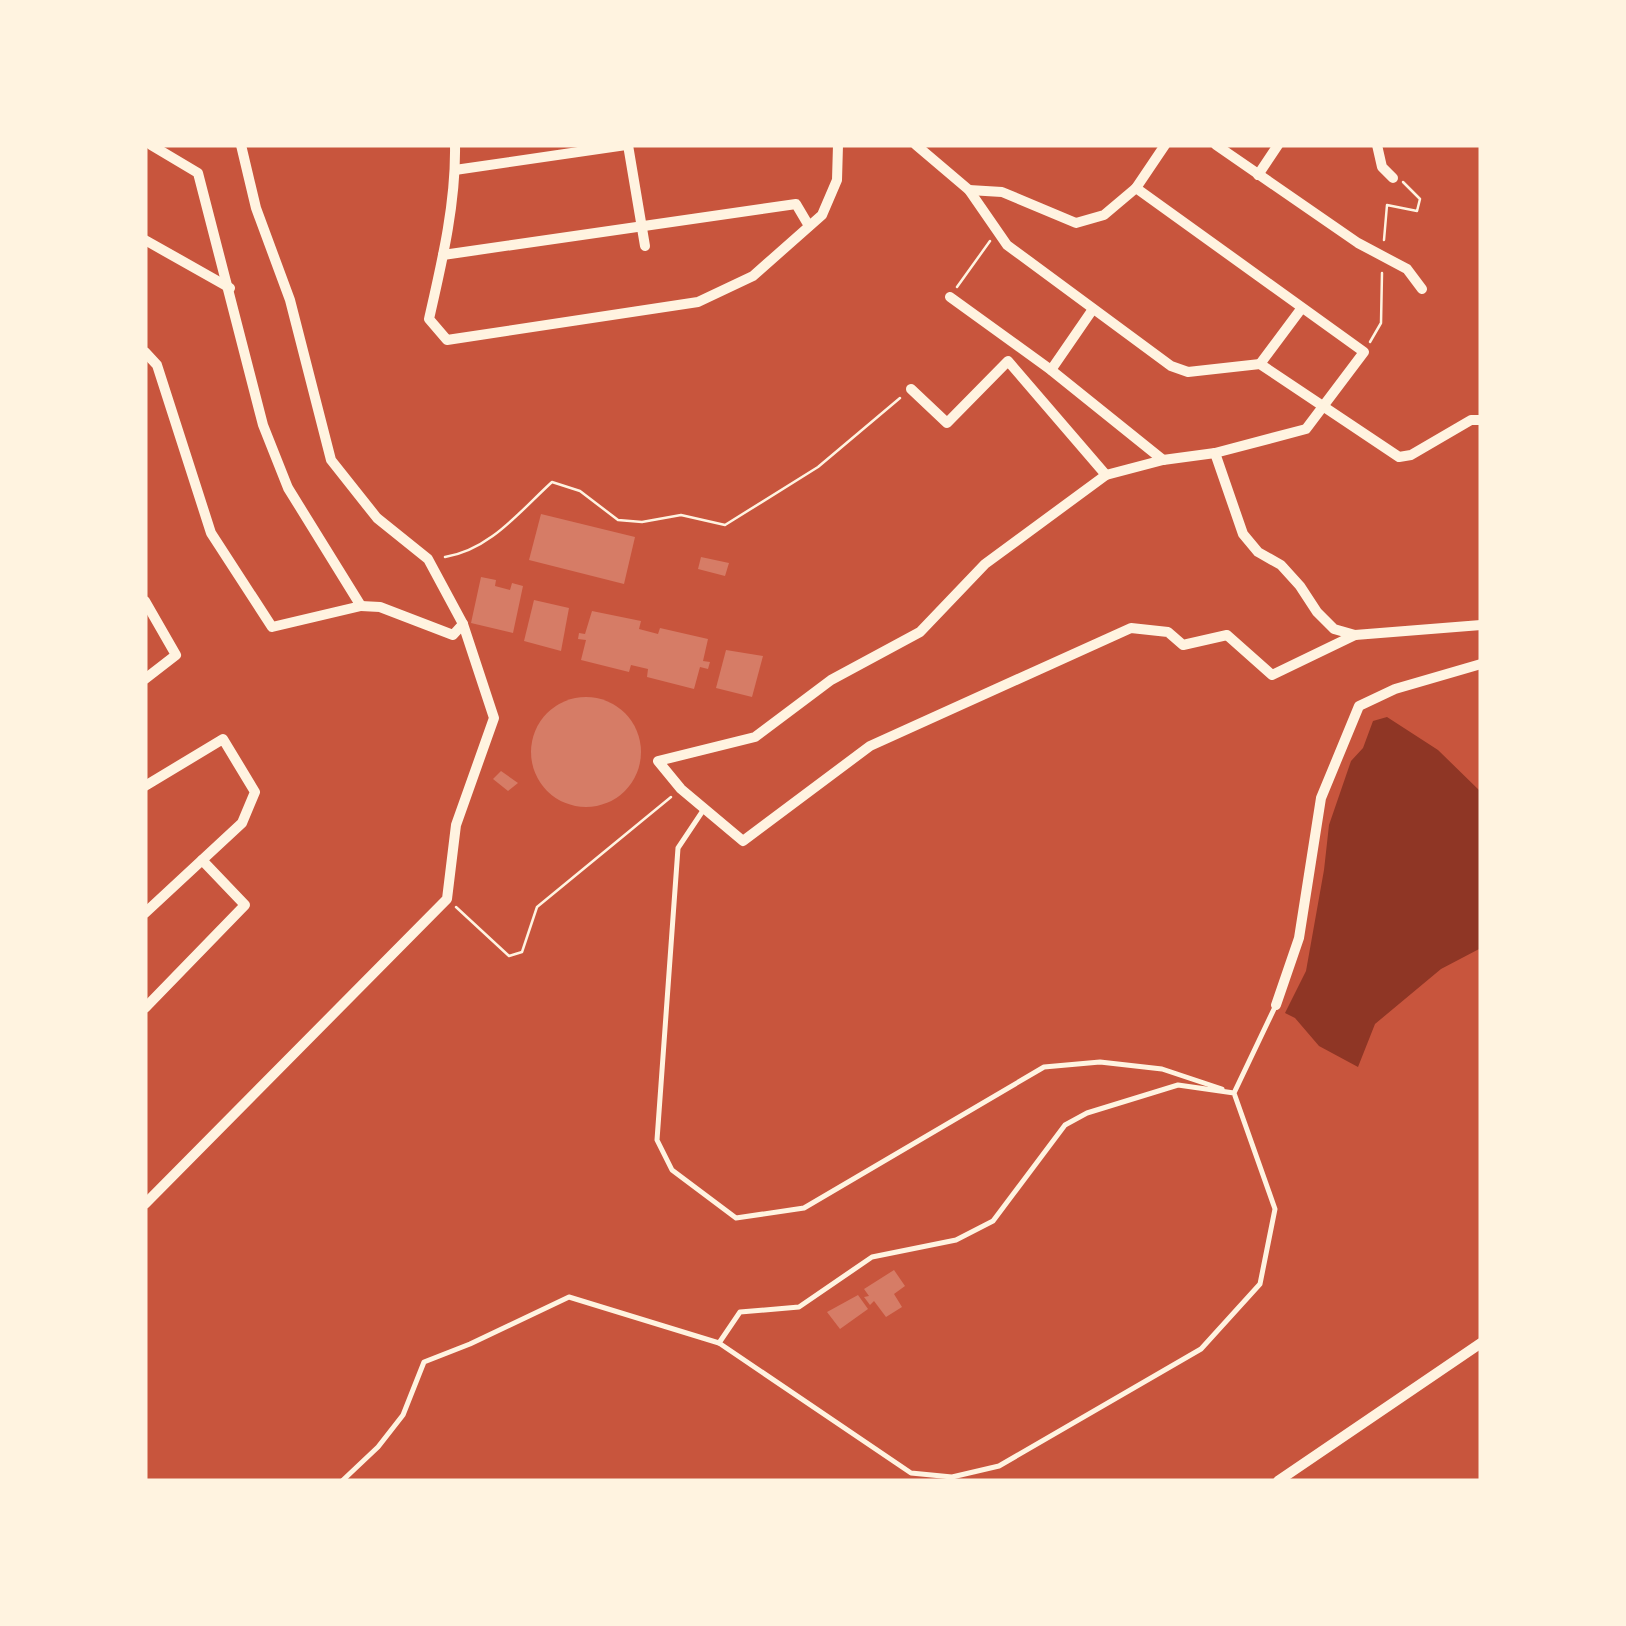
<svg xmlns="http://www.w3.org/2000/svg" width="1626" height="1626" font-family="'Titillium Web',sans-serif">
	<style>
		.water { fill: #8f3625 }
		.building { fill: #d67c66 }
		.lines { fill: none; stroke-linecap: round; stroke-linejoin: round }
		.path { stroke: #fff3e0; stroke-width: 2.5 }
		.service { stroke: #fff3e0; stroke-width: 5 }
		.minor { stroke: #fff3e0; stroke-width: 10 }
	</style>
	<rect width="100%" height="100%" fill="#c8553d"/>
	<path class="water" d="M 1387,717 L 1438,750 L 1481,792 L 1481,948 L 1441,969 L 1375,1024 L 1358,1067 L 1319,1046 L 1295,1018 L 1285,1013 L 1306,971 L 1324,870 L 1329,825 L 1351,761 L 1363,748 L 1373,721 Z"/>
	<g class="building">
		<path d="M 541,514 L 635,537 L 624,584 L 529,560 Z"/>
		<path d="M 701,557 L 729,563 L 725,576 L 698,569 Z"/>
		<path d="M 481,577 L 496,580 L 495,586 L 510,590 L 512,583 L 523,586 L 513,633 L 471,623 Z"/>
		<path d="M 534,600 L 569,608 L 561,651 L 524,641 Z"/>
		<path d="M 592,611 L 641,621 L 639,629 L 658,634 L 660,628 L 708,639 L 703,661 L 710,662 L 708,669 L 700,667 L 694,689 L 647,677 L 648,669 L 631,665 L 629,672 L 581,660 L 586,640 L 578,639 L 579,633 L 585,634 Z"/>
		<path d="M 726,650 L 763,656 L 752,697 L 716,688 Z"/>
		<circle cx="586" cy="752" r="55"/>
		<path d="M 501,771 L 518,783 L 508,791 L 493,779 Z"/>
		<path d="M 894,1270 L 905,1286 L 894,1294 L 902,1307 L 886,1317 L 874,1301 L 870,1305 L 864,1297 L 869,1296 L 864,1289 Z"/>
		<path d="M 858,1295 L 868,1309 L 840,1329 L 827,1312 Z"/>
	</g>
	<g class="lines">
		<g class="path">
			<path d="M 1384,240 L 1387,205 L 1417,211 L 1420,199 L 1403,182"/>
			<path d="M 957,287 L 990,241"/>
			<path d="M 1370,342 L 1381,323 L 1382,273"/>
			<path d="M 445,557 C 490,550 520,511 552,482 L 580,491 L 618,520 L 642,522 L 681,515 L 725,525 L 818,467 L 900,398"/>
			<path d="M 456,907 L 509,956 L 522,952 L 537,907 L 671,797"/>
		</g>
		<g class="service">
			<path d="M 704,809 L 678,848 L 657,1140 L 672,1170 L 736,1218 L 804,1208 L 1044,1067 L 1100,1062 L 1162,1069 L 1222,1089"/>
			<path d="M 1234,1093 L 1178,1085 L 1087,1113 L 1065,1125 L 993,1221 L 956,1240 L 872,1257 L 799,1307 L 740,1312 L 719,1343 L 911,1473 L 952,1477 L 999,1466 L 1201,1349 L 1260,1284 L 1275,1209 L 1234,1093 L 1275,1007"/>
			<path d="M 342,1481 L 378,1447 L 403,1415 L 424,1362 L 470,1344 L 569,1297 L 719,1343"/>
		</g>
		<g class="minor">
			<path d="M 455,145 C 456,203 442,262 429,319 L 447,340 L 698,302 L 753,276 L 822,215 L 837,180 L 838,145"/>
			<path d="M 628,145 L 645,246"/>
			<path d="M 916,145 L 969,190 L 1007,245 L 1171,366 L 1188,372 L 1260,364 L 1399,457 L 1411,455 L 1471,420 L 1481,420"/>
			<path d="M 1216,145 L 1358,243 L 1407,269 L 1422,289"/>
			<path d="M 1377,145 L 1382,167 L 1393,178"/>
			<path d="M 455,170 L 626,145"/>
			<path d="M 1258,175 L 1278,145"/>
			<path d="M 1136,188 L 1364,352 L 1306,429 L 1215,453 L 1163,460 L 1106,475 L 985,564 L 920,632 L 831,680 L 755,737 L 658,761 L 681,789 L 743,841 L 870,746 L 1131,628 L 1168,632 L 1183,645 L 1227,635 L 1272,675 L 1355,635"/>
			<path d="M 969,190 L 1002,192 L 1076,223 L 1104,215 L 1136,188 L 1165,145"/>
			<path d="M 145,240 L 230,288"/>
			<path d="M 443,255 L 796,204 L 809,226"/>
			<path d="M 950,297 L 1051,370 L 1163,460"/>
			<path d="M 145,352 L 157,365 L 211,533 L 272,627 L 361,606 L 288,488 L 263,425 L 198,173 L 151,145"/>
			<path d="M 1260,364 L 1301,309"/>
			<path d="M 1051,370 L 1093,309"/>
			<path d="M 911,389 L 947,423 L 1008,361 L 1106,475"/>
			<path d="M 1215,453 L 1243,534 L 1258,552 L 1281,565 L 1300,586 L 1317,612 L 1334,629 L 1355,635 L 1481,625"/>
			<path d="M 145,601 L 176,655 L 145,679"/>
			<path d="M 361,606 L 380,607 L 453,635 L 463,624"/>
			<path d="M 145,786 L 223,739 L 255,792 L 242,823 L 145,913"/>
			<path d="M 1276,1005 L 1299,938 L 1321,798 L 1359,706 L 1395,689 L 1481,664"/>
			<path d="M 145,1008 L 245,905 L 202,860"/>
			<path d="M 145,1204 L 447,899 L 456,825 L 494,718 L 463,624 L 428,559 L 377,518 L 331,460 L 290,300 L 256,208 L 241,145"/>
			<path d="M 1278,1481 L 1481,1343"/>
		</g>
	</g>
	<rect width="1626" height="1626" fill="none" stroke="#fff3e0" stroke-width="295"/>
</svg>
